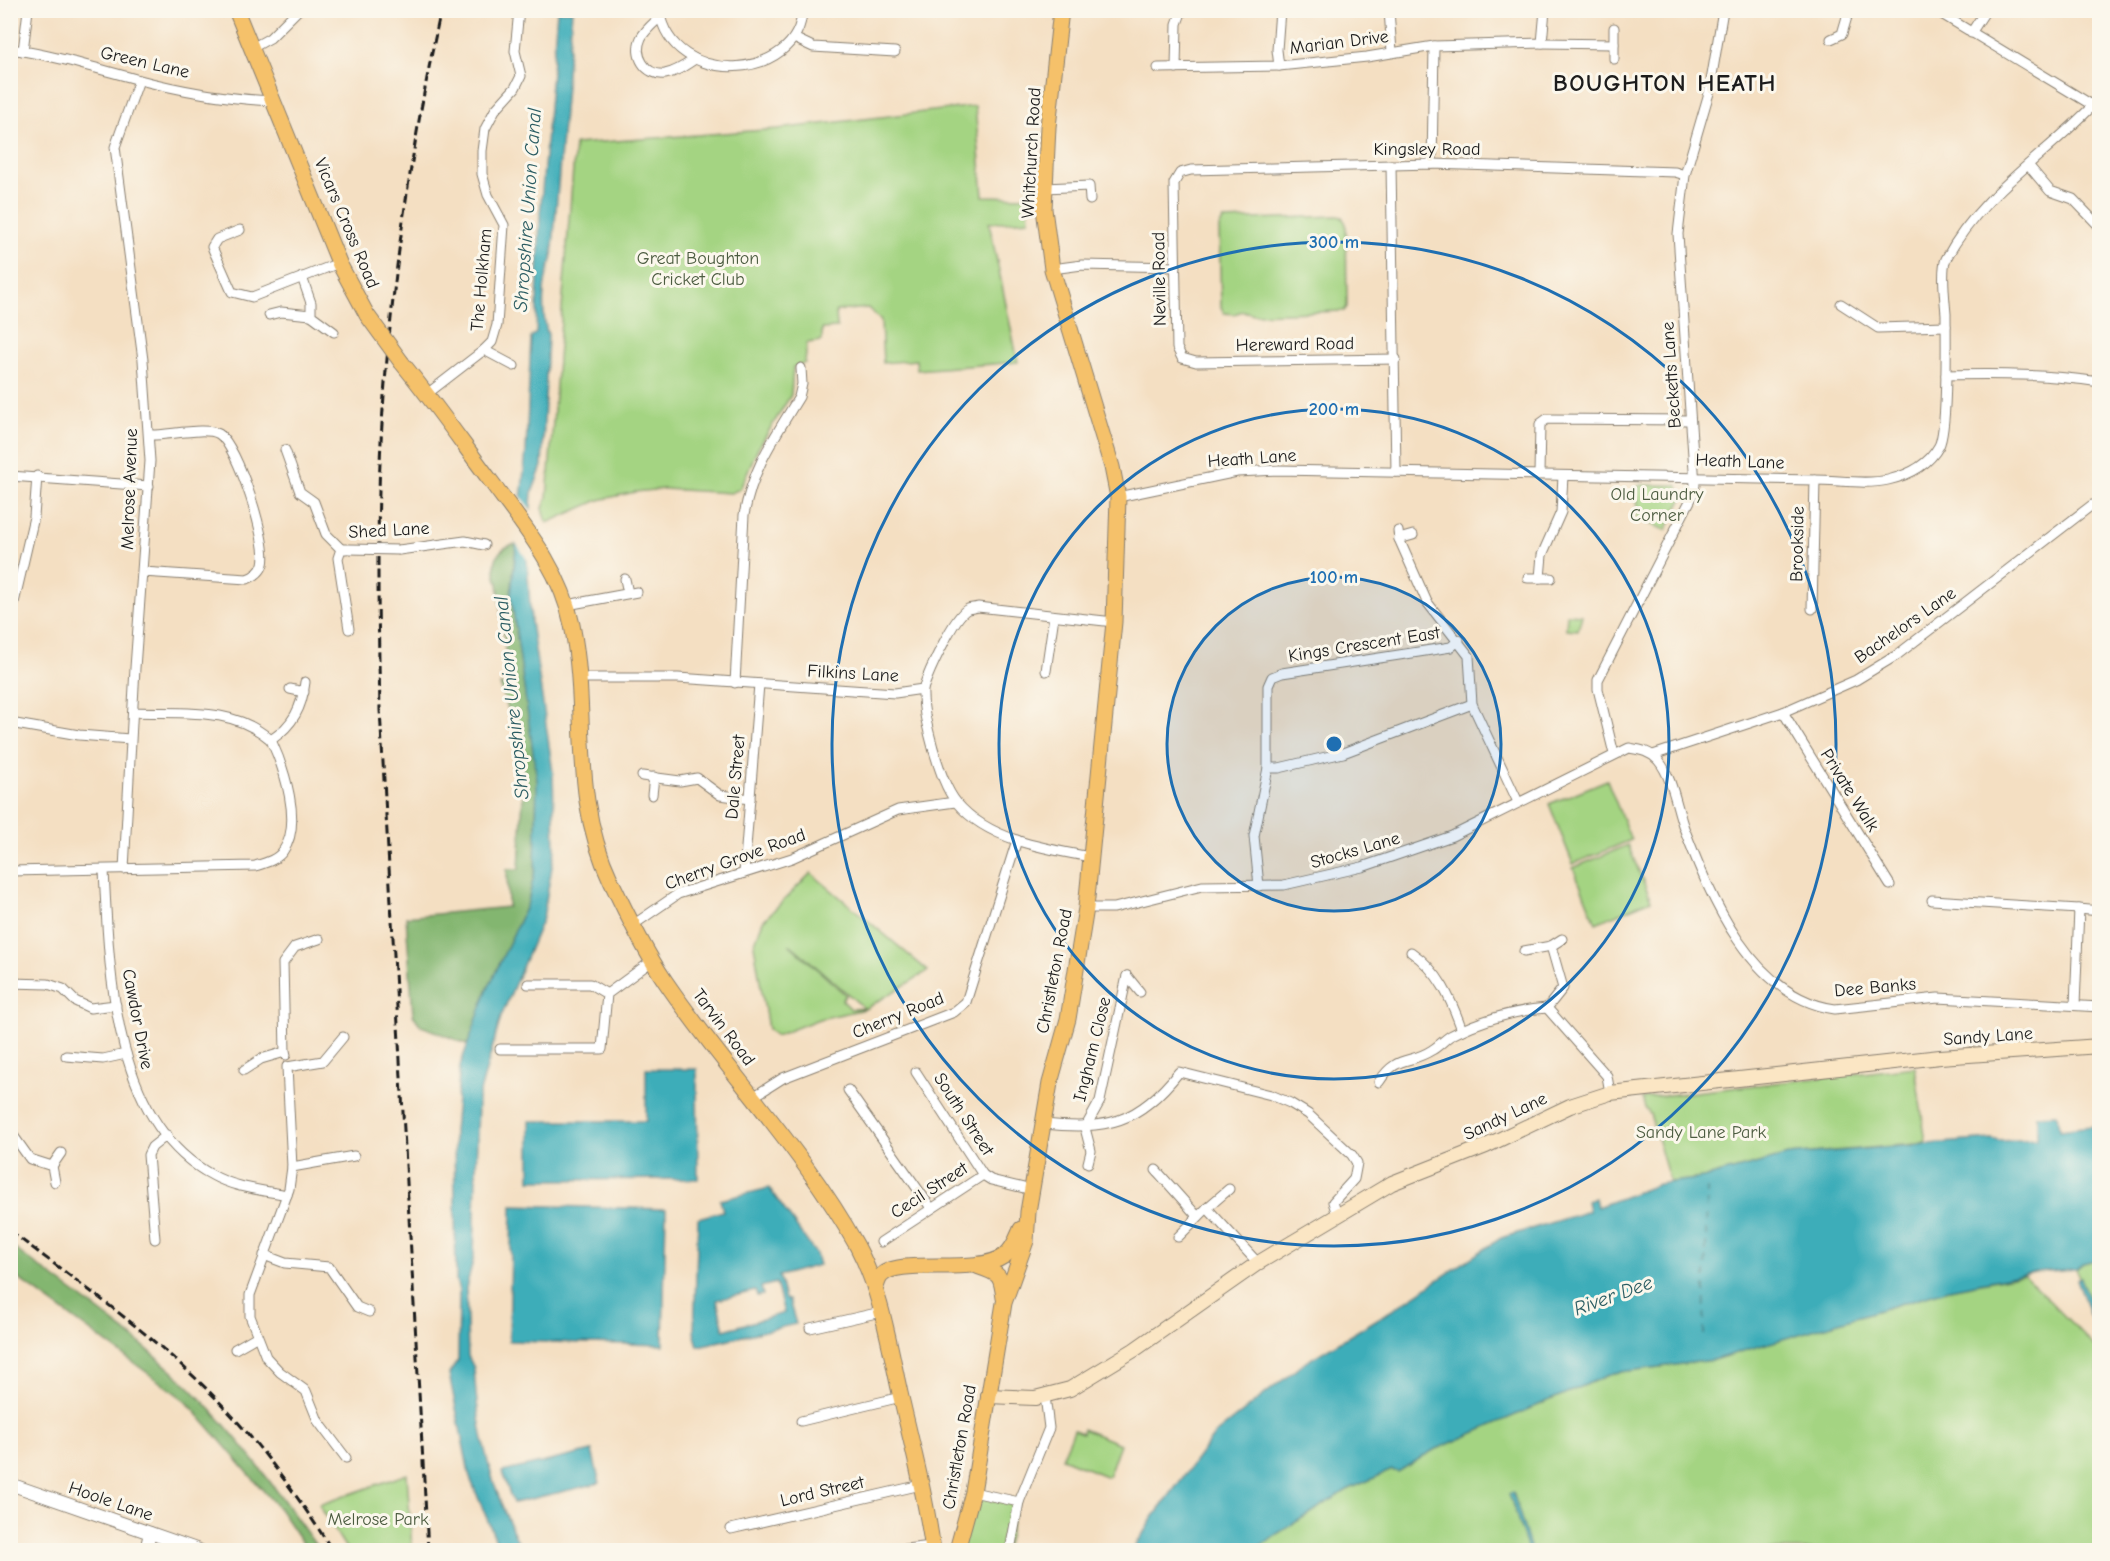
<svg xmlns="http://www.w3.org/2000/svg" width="2110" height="1561" font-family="'Comic Neue',sans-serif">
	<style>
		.green { fill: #a4d482; stroke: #60784f; stroke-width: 1.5; fill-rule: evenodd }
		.forest { fill: #83b670; stroke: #506946; stroke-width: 1.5 }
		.water { fill: #3dadb9; stroke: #2c646a; stroke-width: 1.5; fill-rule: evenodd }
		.pier { fill: #f4dfc2 }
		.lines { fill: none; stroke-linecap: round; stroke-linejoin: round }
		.ferry { stroke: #2b5d63; stroke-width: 1.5; stroke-dasharray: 8 6; stroke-linecap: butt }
		.minor-casing { stroke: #887e6f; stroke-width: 11 }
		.tertiary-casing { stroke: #887e6f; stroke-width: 14 }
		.secondary-casing { stroke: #887e6f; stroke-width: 16 }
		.trunk-casing { stroke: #887e6f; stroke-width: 17 }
		.minor { stroke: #fff; stroke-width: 9 }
		.tertiary { stroke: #fff; stroke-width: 12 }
		.secondary { stroke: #fbe6c4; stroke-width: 14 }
		.trunk { stroke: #f5c16b; stroke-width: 15 }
		.rail { stroke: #1c1c1c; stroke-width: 3; stroke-dasharray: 9 4.5; stroke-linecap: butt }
		.minor-bridge-casing { stroke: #887e6f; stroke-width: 11; stroke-linecap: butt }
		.trunk-bridge-casing { stroke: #887e6f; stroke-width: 17; stroke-linecap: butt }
		.minor-bridge { stroke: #fff; stroke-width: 9 }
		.trunk-bridge { stroke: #f5c16b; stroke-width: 15 }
		.ring { fill: none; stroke: #1f6fb2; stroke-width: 3 }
		.labels { text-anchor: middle; stroke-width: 6; stroke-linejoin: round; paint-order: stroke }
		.street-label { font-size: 18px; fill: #1c1c1c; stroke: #fbf7ec }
		.park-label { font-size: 18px; fill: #4c5c40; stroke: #fbf7ec }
		.water-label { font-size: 20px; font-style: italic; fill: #2b5d63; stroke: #fbf7ec }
		.district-label { font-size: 24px; font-weight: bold; letter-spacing: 1.5px; fill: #1c1c1c; stroke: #fbf7ec }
		.centre { fill: #1f6fb2; stroke: #fbf7ec; stroke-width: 3 }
		.ring-label { font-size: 18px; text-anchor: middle; font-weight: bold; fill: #1f6fb2; stroke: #fbf7ec; stroke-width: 6; stroke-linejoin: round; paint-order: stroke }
	</style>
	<rect width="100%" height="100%" fill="#fbf7ec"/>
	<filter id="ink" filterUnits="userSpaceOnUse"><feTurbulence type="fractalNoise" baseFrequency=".0167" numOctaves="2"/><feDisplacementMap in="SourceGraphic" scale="12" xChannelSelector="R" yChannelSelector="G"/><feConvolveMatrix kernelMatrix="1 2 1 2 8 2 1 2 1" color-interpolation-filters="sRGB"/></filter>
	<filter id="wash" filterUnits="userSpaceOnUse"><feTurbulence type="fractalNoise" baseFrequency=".008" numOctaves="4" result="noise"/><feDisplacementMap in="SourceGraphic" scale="24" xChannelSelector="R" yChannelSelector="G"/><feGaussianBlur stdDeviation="1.35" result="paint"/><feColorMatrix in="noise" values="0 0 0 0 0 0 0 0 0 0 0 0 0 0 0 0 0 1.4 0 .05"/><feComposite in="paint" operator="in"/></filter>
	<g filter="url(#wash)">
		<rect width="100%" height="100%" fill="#f4dfc2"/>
		<g class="green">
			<path d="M 975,106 L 983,196 L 1027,197 L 1029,220 L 989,223 L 1018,362 L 917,370 L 916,360 L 883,363 L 881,320 L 868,308 L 836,311 L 837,328 L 822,329 L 822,341 L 807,343 L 805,363 L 793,367 L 791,395 L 757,450 L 740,489 L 731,493 L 664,489 L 635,492 L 599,500 L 547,523 L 543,508 L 547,498 L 575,144 L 778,129 Z"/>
			<path d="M 1337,216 L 1342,217 L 1346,224 L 1347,307 L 1344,311 L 1254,314 L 1243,311 L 1234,314 L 1224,313 L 1221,307 L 1219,228 L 1223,220 Z"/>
			<path d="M 1638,485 L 1677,485 L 1683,498 L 1666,530 L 1637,519 Z"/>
			<path d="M 1567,614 L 1582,615 L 1578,630 L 1566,629 Z"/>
			<path d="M 1607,780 L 1631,840 L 1573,864 L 1549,804 Z"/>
			<path d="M 1628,845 L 1651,900 L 1596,923 L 1573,868 Z"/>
			<path d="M 811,873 L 928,971 L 865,1009 L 819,1019 L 776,1036 L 768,1029 L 754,945 L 763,921 ZM 790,945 L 791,945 L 864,1008 L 851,1009 L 842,1000 L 846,995 Z"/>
			<path d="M 1915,1067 L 1926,1143 L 1788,1155 L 1703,1178 L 1670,1182 L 1650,1114 L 1645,1108 L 1642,1098 Z"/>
			<path d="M 2099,1259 L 2099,1323 L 2088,1302 L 2076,1269 L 2083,1263 Z"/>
			<path d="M 2024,1275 L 2099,1351 L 2099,1550 L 1256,1550 L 1275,1535 L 1347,1490 L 1392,1470 L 1398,1472 L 1432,1451 L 1613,1373 L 1713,1360 L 1949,1289 Z"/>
			<path d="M 1083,1429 L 1120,1444 L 1108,1477 L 1062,1458 L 1074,1430 L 1082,1433 Z"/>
			<path d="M 407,1474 L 412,1550 L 347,1550 L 319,1505 Z"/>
			<path d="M 977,1497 L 1009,1503 L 1015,1508 L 1006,1550 L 960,1550 Z"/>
		</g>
		<g class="forest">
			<path d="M 516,544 L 511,595 L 537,780 L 535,870 L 528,902 L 486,993 L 469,1045 L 421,1026 L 413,1015 L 406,917 L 508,907 L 507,869 L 519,869 L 524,778 L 518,738 L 500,685 L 509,685 L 498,583 C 491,565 495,547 516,544 Z"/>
			<path d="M 11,1246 C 71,1291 135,1334 189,1387 C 239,1436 279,1493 319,1550 L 307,1550 L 280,1510 L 186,1401 L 11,1273 Z"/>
		</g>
		<g class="water">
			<path d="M 557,11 L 572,11 L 552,260 C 542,281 541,313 548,335 L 542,466 L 532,493 L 527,558 L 531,622 L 553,772 L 555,850 L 543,918 L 501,1017 L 478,1099 L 474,1257 L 466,1288 L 468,1356 L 474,1368 C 478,1437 491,1489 522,1550 L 500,1550 L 470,1478 L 449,1374 L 458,1360 L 459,1291 L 456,1280 L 454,1131 L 460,1066 L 486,993 L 528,902 L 535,870 L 537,780 L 511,595 L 526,451 L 531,337 L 536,333 L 540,215 Z"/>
			<path d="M 646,1069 L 697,1069 L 698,1179 L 530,1180 L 530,1121 L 646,1121 Z"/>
			<path d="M 2057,1114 L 2059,1130 L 2099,1125 L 2099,1259 L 2083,1263 L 2076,1269 L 2035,1272 L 1949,1289 L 1713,1360 L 1613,1373 L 1432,1451 L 1398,1472 L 1392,1470 L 1347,1490 L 1275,1535 L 1256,1550 L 1133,1550 L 1152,1519 L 1215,1434 L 1304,1363 L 1394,1309 L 1501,1238 L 1589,1211 L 1587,1201 L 1595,1198 L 1597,1207 L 1659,1184 L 1703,1178 L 1788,1155 L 1992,1139 L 1999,1141 L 2037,1139 L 2037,1115 Z"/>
			<path d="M 769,1188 L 816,1254 L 819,1265 L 779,1276 L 785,1299 L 789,1300 L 796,1324 L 698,1346 L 694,1332 L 698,1218 L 723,1211 L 720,1200 ZM 776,1283 L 784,1313 L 724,1330 L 717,1300 L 755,1291 L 757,1296 L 763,1295 L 761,1287 Z"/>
			<path d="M 512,1205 L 666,1209 L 663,1345 L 509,1341 Z"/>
			<path d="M 2081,1277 C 2084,1289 2100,1321 2099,1329 L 2089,1314 L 2077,1279 Z"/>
			<path d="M 592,1451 L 600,1483 L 513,1503 L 502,1472 Z"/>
			<path d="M 1513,1492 L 1531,1550 L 1528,1550 L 1509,1494 Z"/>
		</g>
		<path class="pier" d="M 519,494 L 533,513 L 531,565 L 514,540 Z"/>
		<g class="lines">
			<path class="ferry" d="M 1704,1335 L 1707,1189"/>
		</g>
	</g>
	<g filter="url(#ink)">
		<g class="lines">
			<g class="minor-casing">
				<g id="minor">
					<path d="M 659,10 C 672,91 801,80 802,10"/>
					<path d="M 1389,10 L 1392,52"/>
					<path d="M 1935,10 L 2092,105"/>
					<path d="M 660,17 C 654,23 645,30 641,38 C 633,55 645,76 665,74 C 676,72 686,65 695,59"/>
					<path d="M 1614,28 L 1614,59"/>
					<path d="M 1971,33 L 1986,10"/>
					<path d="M 794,38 L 813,47 L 895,52"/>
					<path d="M 1831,39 L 1842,34 L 1849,10"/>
					<path d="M 1542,43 L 1614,44"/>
					<path d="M 252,48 L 270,38 L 298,10"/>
					<path d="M 10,49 C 53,55 95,68 136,79 C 181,91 228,99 273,101"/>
					<path d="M 23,51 L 28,10"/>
					<path d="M 1279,66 L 1277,50 L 1280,10"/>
					<path d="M 1158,68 L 1279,66 L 1367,57 L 1434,46 L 1542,43 L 1545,10"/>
					<path d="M 1176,68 L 1177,24 L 1182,10"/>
					<path d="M 1432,164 L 1434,46"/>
					<path d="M 1391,165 L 1396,472"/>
					<path d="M 2028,165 L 2050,191 L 2073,199 L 2100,227"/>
					<path d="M 1045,188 L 1089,186 L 1090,200"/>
					<path d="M 240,230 L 217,239 L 212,247 L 232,292 L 252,297 L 339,263"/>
					<path d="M 1052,269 L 1082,265 L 1176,267"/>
					<path d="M 302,277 L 311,303 L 311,315 L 334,332"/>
					<path d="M 1841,304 L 1878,328 L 1946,326"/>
					<path d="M 269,315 L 281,312 L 311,315"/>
					<path d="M 484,350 L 492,342 L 497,325 L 504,225 L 488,195 L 482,174 L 482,151 L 485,129 L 495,110 L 515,88 L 521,76 L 515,51 L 519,10"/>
					<path d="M 1396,359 L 1196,362 L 1182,358 L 1177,348 L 1174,183 L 1180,173 L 1191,170 L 1432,164 L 1675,172 L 1685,175"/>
					<path d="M 1946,375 C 1998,374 2048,374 2100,382"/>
					<path d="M 427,394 L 484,350 L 514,366"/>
					<path d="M 285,450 L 300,492 L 314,502 L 326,534 L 341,549"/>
					<path d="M 1539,474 L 1540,424 L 1547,419 L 1690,420"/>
					<path d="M 10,476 L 149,486"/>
					<path d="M 1118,497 L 1237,472 L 1278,470 L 1815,480 C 1838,480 1866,485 1888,480 C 1909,475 1928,466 1939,446 C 1948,428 1946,338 1946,314 C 1945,301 1941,269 1946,259 C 1982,191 2049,154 2100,98"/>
					<path d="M 1398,531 L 1399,539 L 1427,602 L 1469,656 L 1472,704 L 1518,802"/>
					<path d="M 1399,539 L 1413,535"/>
					<path d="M 346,549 L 341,549 L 338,558 L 349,629"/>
					<path d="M 399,550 L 465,541 L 484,545"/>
					<path d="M 143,572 L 247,579 C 255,576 261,572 263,564 C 269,543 237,445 219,434 C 206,426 166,436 149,435"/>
					<path d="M 1528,578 L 1551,578"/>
					<path d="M 1538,578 L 1540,578 L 1542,555 L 1561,512 L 1563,476"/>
					<path d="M 625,579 L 628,593"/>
					<path d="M 567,605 L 637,592"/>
					<path d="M 1812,609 L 1815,480"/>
					<path d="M 10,620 L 34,517 L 37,476"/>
					<path d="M 1046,671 L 1054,616"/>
					<path d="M 578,678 L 678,678 L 895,693 L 923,689 C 928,674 954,615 968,609 C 971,608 975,608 978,607 L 1114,622"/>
					<path d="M 735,683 L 744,515 C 753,467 774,438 799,397 L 802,384 L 801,368"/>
					<path d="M 290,689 L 304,692"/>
					<path d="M 923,689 C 922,710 928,728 933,748 C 938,764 945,789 957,803 C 988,840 1046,849 1091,857"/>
					<path d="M 133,712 C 182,714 233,706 271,740 C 293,725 302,708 305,682"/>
					<path d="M 1783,712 L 1890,885"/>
					<path d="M 10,723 L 79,735 L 130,739"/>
					<path d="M 1614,754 L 1598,689 L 1598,680 L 1691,499 L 1695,485 L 1678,234 L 1685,175 L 1709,93 L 1723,10"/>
					<path d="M 1653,755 L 1783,712 L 1856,680 L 1897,655 L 2092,505"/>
					<path d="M 1268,768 L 1279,768 L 1343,753 L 1472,704"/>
					<path d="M 642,776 L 680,781 L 697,778 L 720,795 L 750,799"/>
					<path d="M 652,795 L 654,777"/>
					<path d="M 124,869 L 135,668 L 150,461 L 143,360 L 115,147 L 139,80"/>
					<path d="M 104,870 C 109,968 112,1122 212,1175 C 235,1188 261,1190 287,1195"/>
					<path d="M 10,871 L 255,866 C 265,863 277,860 283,851 C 303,824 284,768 271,740"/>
					<path d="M 744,873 L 759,684"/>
					<path d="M 1259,886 L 1254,836 L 1268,768 L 1268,686 L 1272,677 L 1282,673 L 1451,647 L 1459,640"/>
					<path d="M 1932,900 L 2079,909"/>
					<path d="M 1086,908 L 1114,908 L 1202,886 L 1284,885 L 1362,867 L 1452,836 L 1629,748 C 1641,750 1649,751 1658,760 C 1673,778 1676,806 1684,828 C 1711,898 1751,997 1835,1009 L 1938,998 L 2100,1007"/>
					<path d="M 633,925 L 678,894 L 792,858 L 898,810 L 955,802"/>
					<path d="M 1551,946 L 1562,939"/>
					<path d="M 1524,951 L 1551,946 L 1563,988 L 1547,1008 L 1607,1076 L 1610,1093"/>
					<path d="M 1411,952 C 1439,971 1451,999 1462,1030"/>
					<path d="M 1127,976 L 1140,992"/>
					<path d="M 10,983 L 48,984 L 63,989 L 75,1001 L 90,1008 L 116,1005"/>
					<path d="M 528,984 L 590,984 L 607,994"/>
					<path d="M 2075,1005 L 2079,909 L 2100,911"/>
					<path d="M 500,1049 L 602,1049 L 607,994 L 652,961"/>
					<path d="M 285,1052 L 283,963 L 295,947 L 319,939"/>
					<path d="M 66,1056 L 103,1059 L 126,1054"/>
					<path d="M 244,1070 L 261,1059 L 285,1052 L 286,1055"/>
					<path d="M 916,1072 L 983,1175"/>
					<path d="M 1379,1082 C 1397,1054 1409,1065 1432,1050 C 1439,1046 1444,1040 1450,1036 C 1478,1021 1516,1010 1547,1008"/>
					<path d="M 848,1090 L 931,1208"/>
					<path d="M 753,1097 L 783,1078 L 954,1012 L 966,1002 L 1017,840"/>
					<path d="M 1043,1124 C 1107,1130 1138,1124 1179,1072 L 1271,1095 L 1290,1103 L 1308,1114 L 1352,1155 L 1357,1163 L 1354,1179 L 1333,1202 L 1337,1215"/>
					<path d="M 10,1131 L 30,1159 L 52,1166 L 55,1182"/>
					<path d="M 1088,1163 L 1091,1151 L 1085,1128 L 1100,1101 L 1127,976"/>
					<path d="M 52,1166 L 61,1153"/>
					<path d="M 292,1167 L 287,1067 L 323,1061 L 343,1037"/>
					<path d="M 1156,1170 L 1198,1217"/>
					<path d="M 1207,1208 L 1229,1189"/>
					<path d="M 1178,1237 L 1207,1208 L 1258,1263"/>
					<path d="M 155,1239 L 148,1155 L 152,1147 L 167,1135"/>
					<path d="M 881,1242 L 983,1175 L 991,1180 L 1032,1190"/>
					<path d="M 264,1255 L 285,1263 L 329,1267 L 357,1307 L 369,1312"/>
					<path d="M 810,1328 L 881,1312"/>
					<path d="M 235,1349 L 256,1337"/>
					<path d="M 801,1421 L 901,1397"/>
					<path d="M 346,1458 L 318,1421 L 306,1391 L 280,1372 L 266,1357 L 250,1316 L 250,1295 L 289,1189 L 292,1167 L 354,1156"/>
					<path d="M 973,1492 L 1019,1502 L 1010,1550"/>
					<path d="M 1019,1502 L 1049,1428 L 1045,1396"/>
					<path d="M 731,1529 L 921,1485"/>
					<path d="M 897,1550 L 932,1546"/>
				</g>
			</g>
			<g class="tertiary-casing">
				<g id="tertiary">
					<path d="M 10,1484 L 199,1550"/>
					<path d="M 146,1550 L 150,1533"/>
				</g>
			</g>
			<g class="secondary-casing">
				<path id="secondary" d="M 988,1396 L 1035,1398 L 1070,1389 L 1134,1350 L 1258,1263 L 1392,1183 L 1486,1146 L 1570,1106 L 1610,1093 L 1940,1057 L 2100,1046"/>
			</g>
			<g class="trunk-casing">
				<g id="trunk">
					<path d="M 236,10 L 340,265 L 367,315"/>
					<path d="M 402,363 C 433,401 461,441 490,480 C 523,525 561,569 572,625 C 590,714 569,793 611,881 C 627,915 644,950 665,981 C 726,1071 804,1150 857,1246 C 881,1291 889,1344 900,1393 C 912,1445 926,1498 933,1550"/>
					<path d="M 977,1266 C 1000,1274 1001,1274 1004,1298"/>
					<path d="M 875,1289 C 877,1285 878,1279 881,1276 C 897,1256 976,1276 1004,1256 C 1013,1250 1017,1238 1021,1229"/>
					<path d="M 957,1550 L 973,1492 L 1004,1303 L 1026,1241 L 1028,1212 L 1050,1083 L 1068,1019 L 1086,908 L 1114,622 L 1118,497 L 1112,467 L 1052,269 L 1044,209 L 1048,127 L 1061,10"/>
				</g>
			</g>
			<use href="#minor" class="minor"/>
			<use href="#tertiary" class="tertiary"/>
			<use href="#secondary" class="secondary"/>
			<use href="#trunk" class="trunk"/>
			<g class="rail">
				<path d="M 10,1231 C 71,1277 134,1321 190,1373 C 245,1424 292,1486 332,1550"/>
				<path d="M 428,1550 L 380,710 C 378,615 376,519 382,424 C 391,285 411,147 441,10"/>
			</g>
			<g class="minor-bridge-casing">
				<path id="minor-bridge" d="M 349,549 L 399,550"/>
			</g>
			<g class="trunk-bridge-casing">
				<path id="trunk-bridge" d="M 367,315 L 402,363"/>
			</g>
			<use href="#minor-bridge" class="minor-bridge"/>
			<use href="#trunk-bridge" class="trunk-bridge"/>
		</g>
	</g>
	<circle cx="1334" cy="744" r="167" fill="#1f6fb2" fill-opacity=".12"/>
	<g class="ring">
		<circle cx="1334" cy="744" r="167"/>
		<circle cx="1334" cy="744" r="335"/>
		<circle cx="1334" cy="744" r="502"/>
	</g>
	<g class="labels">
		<g class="street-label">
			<text transform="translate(1339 42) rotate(-7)" y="6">Marian Drive</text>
			<text transform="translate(145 62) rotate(13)" y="6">Green Lane</text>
			<text x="1427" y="155">Kingsley Road</text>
			<text transform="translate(1031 153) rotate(-87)" y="6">Whitchurch Road</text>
			<text transform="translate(347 223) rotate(67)" y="6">Vicars Cross Road</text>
			<text transform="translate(1159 279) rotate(-91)" y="6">Neville Road</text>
			<text transform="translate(481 280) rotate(-85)" y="6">The Holkham</text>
			<text transform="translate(1295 344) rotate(-1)" y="6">Hereward Road</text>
			<text transform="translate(1671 375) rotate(-94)" y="6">Becketts Lane</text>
			<text transform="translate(1252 458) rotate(-4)" y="6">Heath Lane</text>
			<text transform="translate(1740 461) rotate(2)" y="6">Heath Lane</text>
			<text transform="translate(129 489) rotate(-88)" y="6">Melrose Avenue</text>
			<text transform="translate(389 530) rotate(-3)" y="6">Shed Lane</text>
			<text transform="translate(1797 544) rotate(-89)" y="6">Brookside</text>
			<text transform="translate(1905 625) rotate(-35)" y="6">Bachelors Lane</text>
			<text transform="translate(1364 644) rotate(-9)" y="6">Kings Crescent East</text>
			<text transform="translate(853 673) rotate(3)" y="6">Filkins Lane</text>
			<text transform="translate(735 777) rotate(-85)" y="6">Dale Street</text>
			<text transform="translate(1850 790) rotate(58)" y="6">Private Walk</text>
			<text transform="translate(1355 850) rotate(-16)" y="6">Stocks Lane</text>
			<text transform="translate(735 859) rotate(-20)" y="6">Cherry Grove Road</text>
			<text transform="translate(1054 971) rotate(-79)" y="6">Christleton Road</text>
			<text transform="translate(1875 987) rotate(-5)" y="6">Dee Banks</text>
			<text transform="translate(898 1015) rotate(-22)" y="6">Cherry Road</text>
			<text transform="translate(138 1019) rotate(79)" y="6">Cawdor Drive</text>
			<text transform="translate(724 1027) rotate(53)" y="6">Tarvin Road</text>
			<text transform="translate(1988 1036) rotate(-4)" y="6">Sandy Lane</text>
			<text transform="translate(1092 1049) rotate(-76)" y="6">Ingham Close</text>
			<text transform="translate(964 1114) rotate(57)" y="6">South Street</text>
			<text transform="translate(1505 1116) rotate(-25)" y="6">Sandy Lane</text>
			<text transform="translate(929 1190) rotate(-33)" y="6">Cecil Street</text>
			<text transform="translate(959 1447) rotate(-80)" y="6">Christleton Road</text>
			<text transform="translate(822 1491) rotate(-13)" y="6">Lord Street</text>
			<text transform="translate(111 1501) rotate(19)" y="6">Hoole Lane</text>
		</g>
		<g class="park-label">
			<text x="698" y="264">Great Boughton<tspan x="698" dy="21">Cricket Club</tspan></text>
			<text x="1657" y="500">Old Laundry<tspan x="1657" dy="21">Corner</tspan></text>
			<text x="1701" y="1138">Sandy Lane Park</text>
			<text x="378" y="1525">Melrose Park</text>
		</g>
		<g class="water-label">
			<text transform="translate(527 210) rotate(-86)" y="7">Shropshire Union Canal</text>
			<text transform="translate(511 698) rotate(-96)" y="7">Shropshire Union Canal</text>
			<text transform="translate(1613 1295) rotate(-20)" y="7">River Dee</text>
		</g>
		<g class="district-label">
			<text x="1665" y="91">BOUGHTON HEATH</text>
		</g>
	</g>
	<circle cx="1334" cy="744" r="9" class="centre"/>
	<g class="ring-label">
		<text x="1334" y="248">300 m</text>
		<text x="1334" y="415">200 m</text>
		<text x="1334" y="583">100 m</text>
	</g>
	<rect width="2110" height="1561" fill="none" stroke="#fbf7ec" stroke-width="36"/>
</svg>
